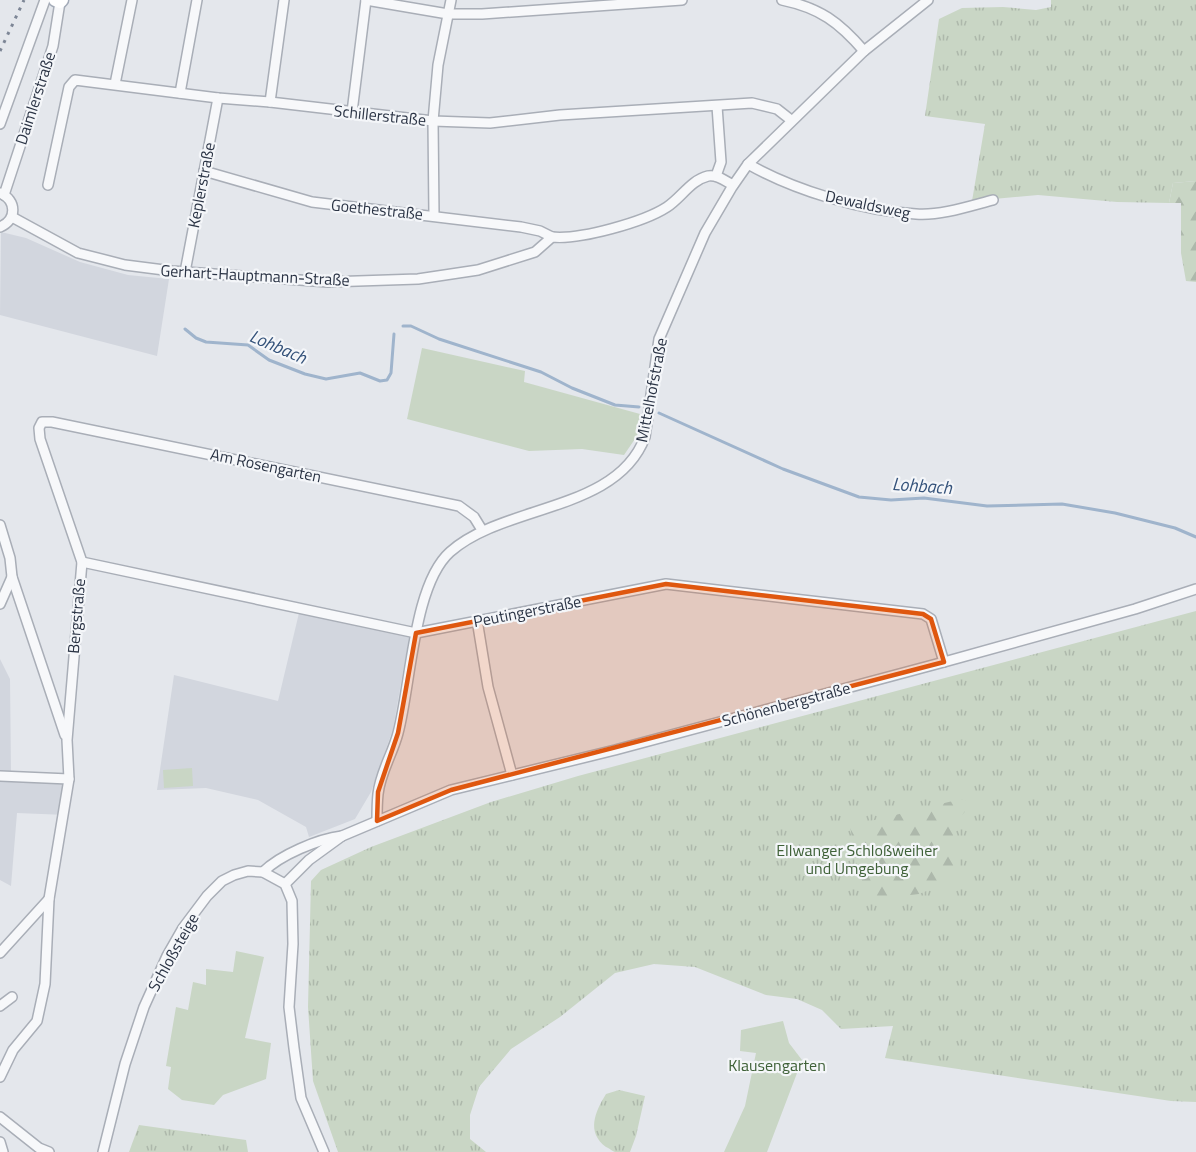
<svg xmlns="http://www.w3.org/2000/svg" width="1196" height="1152" font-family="'Titillium Web',sans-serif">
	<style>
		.built { fill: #d2d6de }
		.grass { fill: url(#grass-tufts) }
		.forest { fill: url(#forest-firs) }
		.garden { fill: #c9d6c5 }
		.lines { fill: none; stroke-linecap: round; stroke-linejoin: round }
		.stream { stroke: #9fb4cc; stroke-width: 3 }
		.minor-casing { stroke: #a9aeb7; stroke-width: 12 }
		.major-casing { stroke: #a3abb8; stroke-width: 15 }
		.minor { stroke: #f7f8fa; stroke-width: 9 }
		.major { stroke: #fff; stroke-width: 12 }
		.rail { stroke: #7d8696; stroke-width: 3; stroke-dasharray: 3 6; stroke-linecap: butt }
		.marked { fill: #df570f; fill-opacity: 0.2; stroke: #df570f; stroke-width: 4.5; stroke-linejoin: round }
		.labels { text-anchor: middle; stroke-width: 4.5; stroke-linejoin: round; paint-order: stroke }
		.street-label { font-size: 16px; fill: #2b3445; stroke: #f4f6f9 }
		.park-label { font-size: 16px; fill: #3f6138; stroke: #f4f6f9 }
		.water-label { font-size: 18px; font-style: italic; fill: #34527a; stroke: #f4f6f9 }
	</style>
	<defs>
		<pattern id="grass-tufts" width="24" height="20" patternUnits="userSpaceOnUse" patternTransform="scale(1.5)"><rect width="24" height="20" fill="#c9d6c5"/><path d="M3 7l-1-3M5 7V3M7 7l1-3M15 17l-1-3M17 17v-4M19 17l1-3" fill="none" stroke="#adb8ab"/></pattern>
		<pattern id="forest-firs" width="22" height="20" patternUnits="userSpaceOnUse" patternTransform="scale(1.5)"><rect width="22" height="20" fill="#c9d6c5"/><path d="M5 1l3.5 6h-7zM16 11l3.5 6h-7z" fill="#adb8ab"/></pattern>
	</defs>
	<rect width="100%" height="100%" fill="#e4e7ec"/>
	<g class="built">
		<path d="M 1,232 L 26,238 L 80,262 L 128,275 L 169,279 L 157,356 L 0,315 Z"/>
		<path d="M 299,613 L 409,637 L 393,729 L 371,792 L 355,819 L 309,837 L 306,827 L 258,800 L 206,788 L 157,790 L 174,675 L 278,701 Z"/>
		<path d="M 0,659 L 10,679 L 11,771 L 71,777 L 66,815 L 17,813 L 11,886 L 0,880 Z"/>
	</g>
	<g class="grass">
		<path d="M 1051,0 L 1196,0 L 1196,181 L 1173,183 L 1169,203 L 1117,202 L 1038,195 L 972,201 L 985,124 L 925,116 L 939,19 L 962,8 L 1003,7 L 1036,10 L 1051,7 Z"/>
		<path d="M 1196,611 L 1196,1102 L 1171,1101 L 885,1058 L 893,1026 L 841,1029 L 822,1010 L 797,999 L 766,995 L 695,967 L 654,964 L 615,973 L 560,1017 L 511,1049 L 479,1087 L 470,1115 L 470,1139 L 486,1152 L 338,1152 L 313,1081 L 308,1007 L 311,881 L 321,870 L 371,847 L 491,802 L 578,776 Z"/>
		<path d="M 619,1090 L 645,1096 L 636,1136 L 630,1152 C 625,1152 619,1152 615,1152 C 614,1152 607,1147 606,1147 C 586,1132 595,1112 606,1094 Z"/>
		<path d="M 139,1125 L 246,1140 L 248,1152 L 129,1152 Z"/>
	</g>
	<g class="forest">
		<path d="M 1196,181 L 1196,282 L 1186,281 L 1181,253 L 1181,203 L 1169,203 L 1173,183 Z"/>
		<path d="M 961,799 L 967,801 L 969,807 L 954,824 L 953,844 L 960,853 L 960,865 L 955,877 L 944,884 L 919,894 L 876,899 L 867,895 L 857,866 L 850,826 Z"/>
	</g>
	<g class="garden">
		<path d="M 422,348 L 525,371 L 524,382 L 640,414 L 637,436 L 624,455 L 582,449 L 529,451 L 407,419 Z"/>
		<path d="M 192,768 L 193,786 L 164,788 L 163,770 Z"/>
		<path d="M 236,951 L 264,957 L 245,1038 L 271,1043 L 266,1079 L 223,1095 L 214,1105 L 182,1100 L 168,1089 L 171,1067 L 166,1066 L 176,1007 L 188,1010 L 193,982 L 206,985 L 206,969 L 233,972 Z"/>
		<path d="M 783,1021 L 789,1043 L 802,1060 L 767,1152 L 724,1152 L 745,1106 L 756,1053 L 740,1051 L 741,1030 Z"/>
	</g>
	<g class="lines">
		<g class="stream">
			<path d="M 403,326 L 411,326 L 439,339 L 541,372 L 572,388 L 615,405 L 639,407"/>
			<path d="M 185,329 L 196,338 L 206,342 L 248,345 L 269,360 L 305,374 L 326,379 L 360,373 L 380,381 L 387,380 L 391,373 L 394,334"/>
			<path d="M 659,413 L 783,469 L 859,497 L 891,500 L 924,498 L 987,506 L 1062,504 L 1115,513 L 1175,528 L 1196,537"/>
		</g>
		<g class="minor-casing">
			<g id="minor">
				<path d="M 366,0 L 448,14 L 482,14 L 682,0"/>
				<path d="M 782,0 C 820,8 839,22 864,51"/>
				<path d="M 115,84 L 132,0"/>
				<path d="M 180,93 L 197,0"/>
				<path d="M 270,102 L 284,0"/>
				<path d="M 352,112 L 366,0"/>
				<path d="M 0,124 L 45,0"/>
				<path d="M 748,164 C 794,190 862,211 916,214 C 940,216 970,206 993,200"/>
				<path d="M 204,171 L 312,202 L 521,227 L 540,231 L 552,237"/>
				<path d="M 716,176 L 721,162 L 717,106"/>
				<path d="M 48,185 L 69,87 L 75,80 L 218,98 L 270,102 L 433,121 L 490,123 L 560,115 L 752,103 L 777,109 L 791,120"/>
				<path d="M 0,193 C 17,200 17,220 0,227"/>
				<path d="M 4,195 L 53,46 L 60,2"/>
				<path d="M 434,216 L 433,121 L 438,65 L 451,0"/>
				<path d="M 12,217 L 78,253 L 125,265 L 172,271 L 328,282 L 418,279 L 478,270 L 535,252 L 552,237 C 580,240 644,222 667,207 C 681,198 691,180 708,176 C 717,174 725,181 733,185"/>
				<path d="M 185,272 L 218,98"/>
				<path d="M 0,525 L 10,558 L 12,577 L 65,735"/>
				<path d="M 82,562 L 416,633 L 666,584 L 923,614 L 931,619 L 944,662"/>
				<path d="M 0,604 L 12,577"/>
				<path d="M 477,620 L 488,687 L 512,775"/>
				<path d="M 0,776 L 69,779"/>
				<path d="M 377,821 C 377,812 377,803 378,794 C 380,773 393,753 398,733 C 411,685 413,585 450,552 C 504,504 617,512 645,437 L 659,339 L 705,233 L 732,187 L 748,164 L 864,51 L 928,0"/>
				<path d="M 263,872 C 280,855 318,839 342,836 L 451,790 L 615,750 L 944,662 L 1135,609 L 1196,589"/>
				<path d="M 285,884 L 309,860 L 342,836"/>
				<path d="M 0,953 L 49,899"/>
				<path d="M 0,1006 L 12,997"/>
				<path d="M 0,1077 L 13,1050 L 37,1021 L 45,984 L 49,899 L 69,779 L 67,740 L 82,562 L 40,439 L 39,428 L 42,422 L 52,422 L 459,506 L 474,517 L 482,530"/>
				<path d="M 0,1117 L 39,1148 L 49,1152"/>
				<path d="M 0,1142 L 3,1152"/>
				<path d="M 103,1152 L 125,1064 L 144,1007 L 167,956 L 183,928 L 207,896 L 222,881 L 234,875 L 248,871 L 263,872 L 285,884 L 292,901 L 293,944 L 289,1007 L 294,1048 L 301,1098 L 324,1152"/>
			</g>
		</g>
		<g class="major-casing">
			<path id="major" d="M 55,0 L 60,2 L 62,0"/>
		</g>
		<use href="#minor" class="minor"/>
		<use href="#major" class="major"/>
		<path class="rail" d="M 0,51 L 24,0"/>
	</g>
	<path class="marked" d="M 666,584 L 923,614 L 931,619 L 944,662 L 451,790 L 377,821 L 378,792 L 398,733 L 416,633 Z"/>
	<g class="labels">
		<g class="street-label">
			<text transform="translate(35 98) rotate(-72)" y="6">Daimlerstraße</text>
			<text transform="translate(380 115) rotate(6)" y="6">Schillerstraße</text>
			<text transform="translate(201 185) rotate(-79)" y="6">Keplerstraße</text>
			<text transform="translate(868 204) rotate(12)" y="6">Dewaldsweg</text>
			<text transform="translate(377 209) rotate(6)" y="6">Goethestraße</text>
			<text transform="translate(255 275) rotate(3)" y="6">Gerhart-Hauptmann-Straße</text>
			<text transform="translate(651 390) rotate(-79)" y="6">Mittelhofstraße</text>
			<text transform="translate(266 465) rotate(12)" y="6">Am Rosengarten</text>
			<text transform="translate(527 611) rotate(-11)" y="6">Peutingerstraße</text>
			<text transform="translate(76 616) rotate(-85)" y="6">Bergstraße</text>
			<text transform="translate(786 704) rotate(-15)" y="6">Schönenbergstraße</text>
			<text transform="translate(173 952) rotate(-61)" y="6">Schloßsteige</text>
		</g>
		<g class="park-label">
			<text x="857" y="856">Ellwanger Schloßweiher<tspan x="857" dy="18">und Umgebung</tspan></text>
			<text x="777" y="1071">Klausengarten</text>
		</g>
		<g class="water-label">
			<text transform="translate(278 347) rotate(23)" y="6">Lohbach</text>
			<text transform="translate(922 486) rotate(4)" y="6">Lohbach</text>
		</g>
	</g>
</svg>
